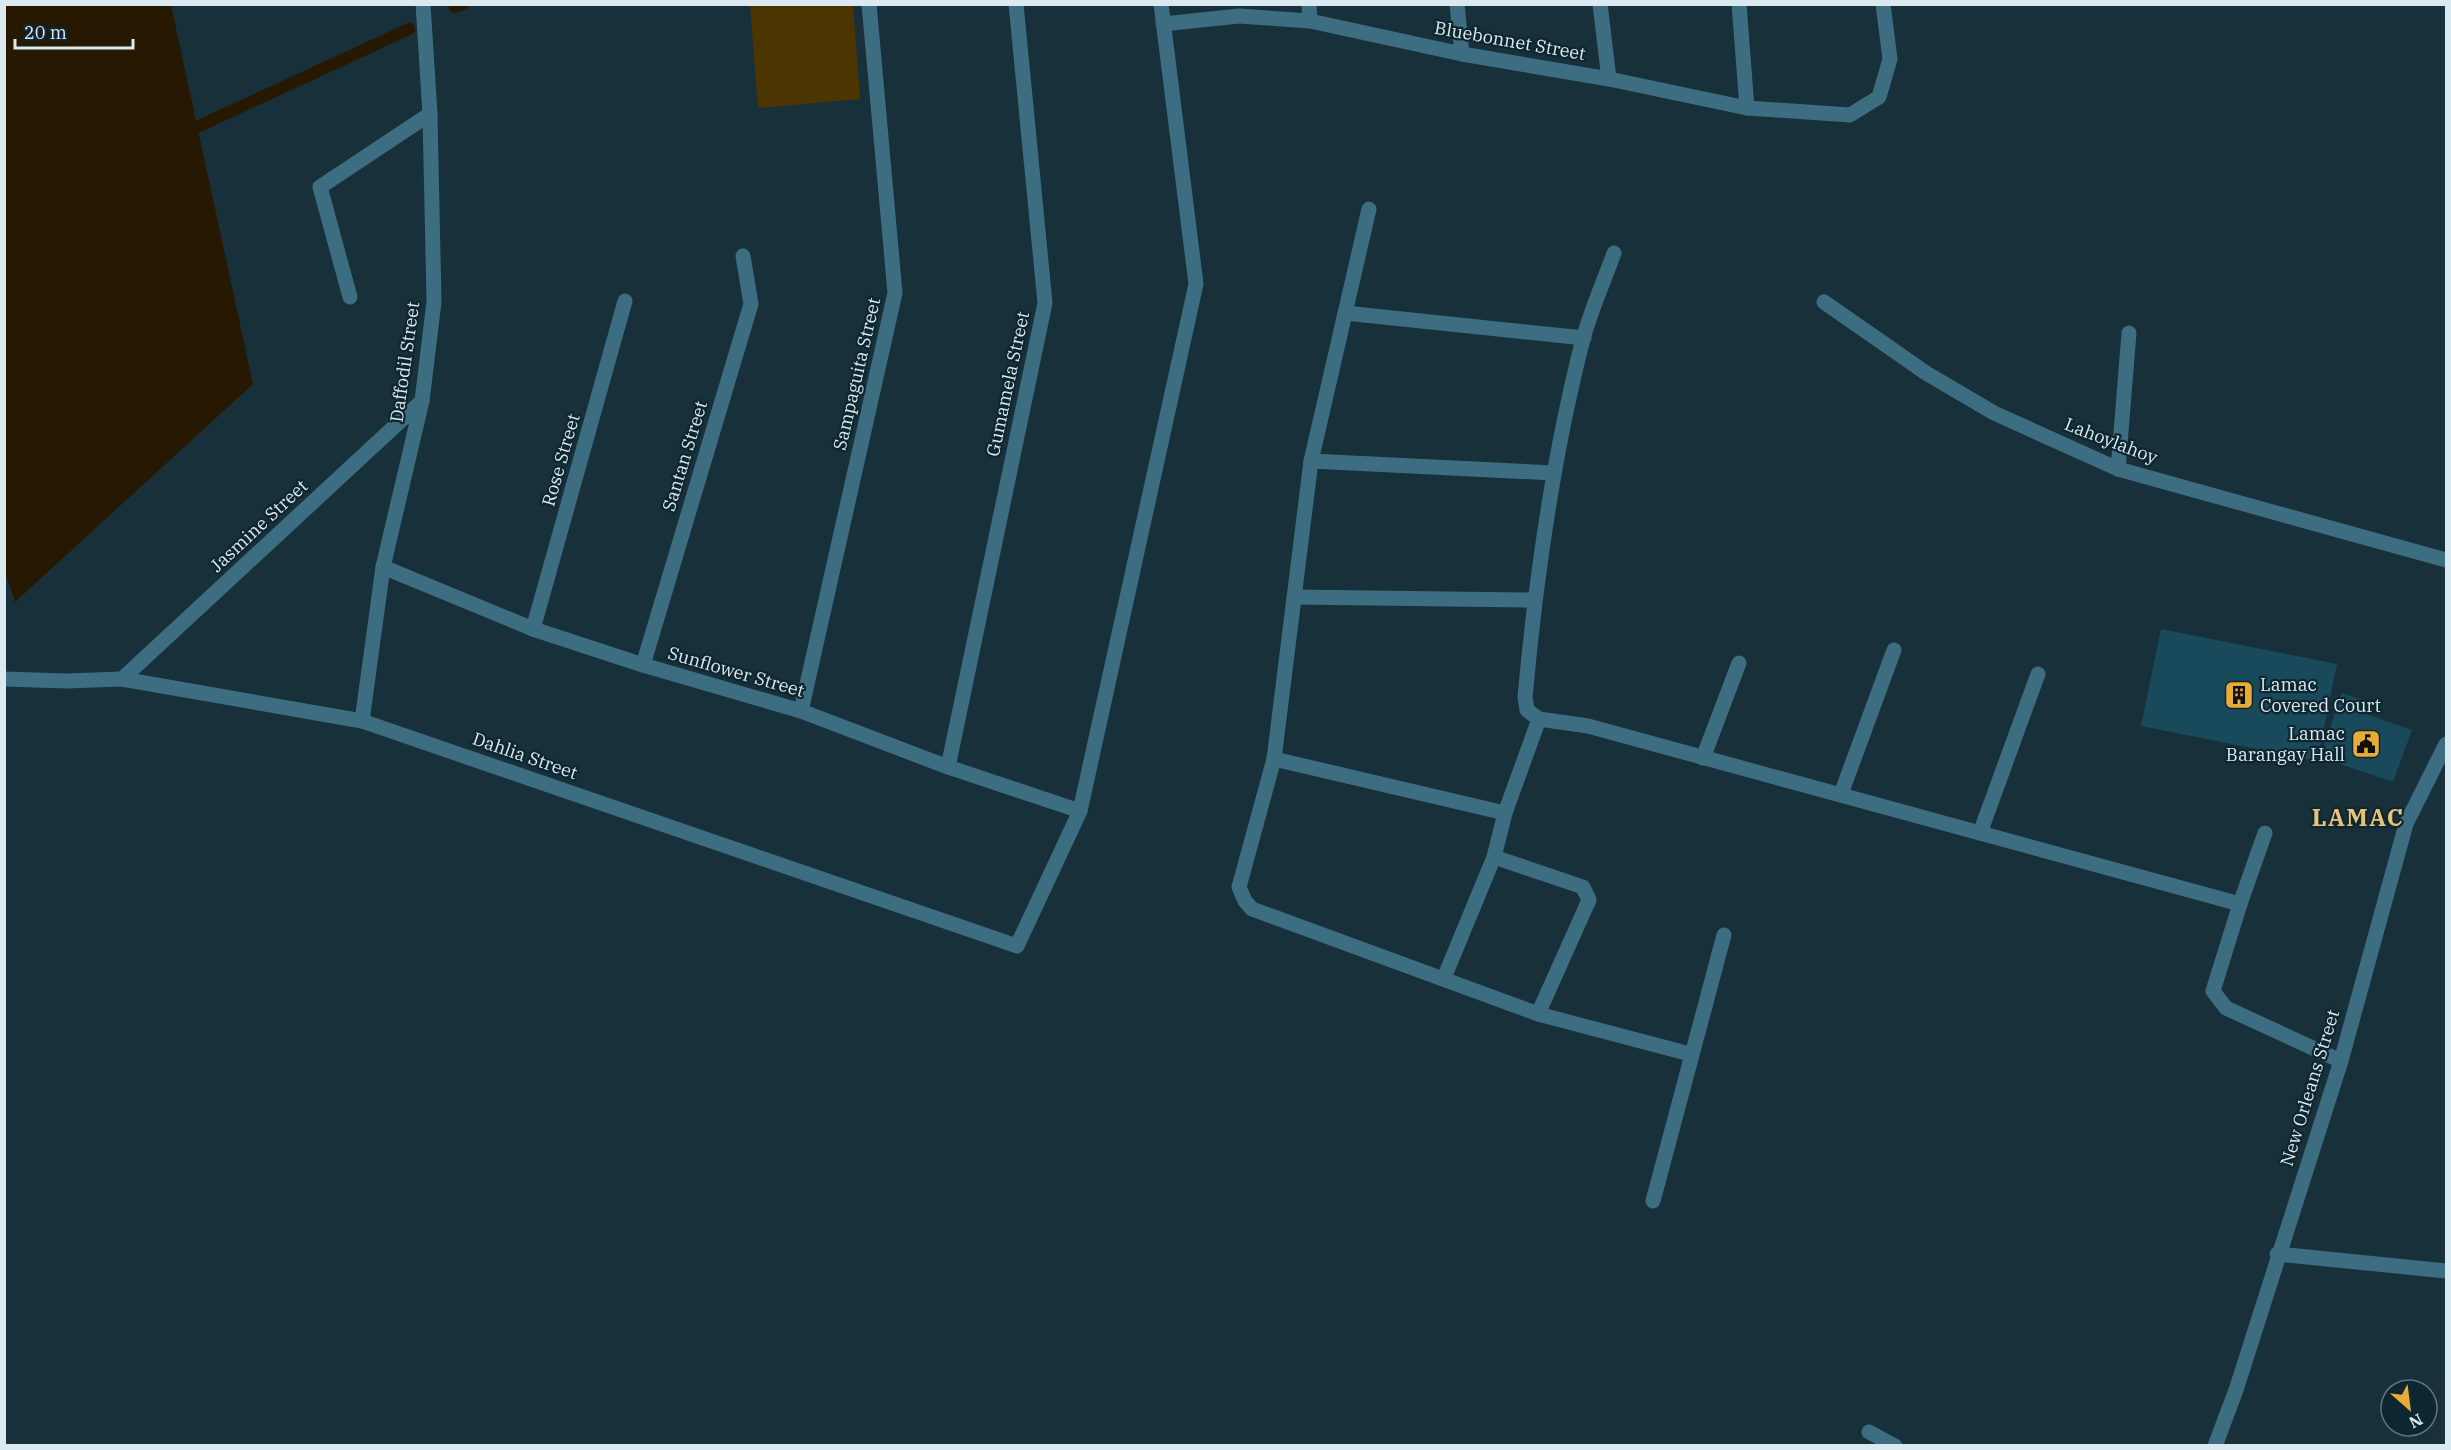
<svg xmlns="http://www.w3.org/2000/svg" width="2451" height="1450" font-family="'IBM Plex Serif',serif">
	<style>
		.green { fill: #4d3500 }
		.water { fill: #271901 }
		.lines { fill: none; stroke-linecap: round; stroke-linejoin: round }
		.stream { stroke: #271901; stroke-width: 12 }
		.building { fill: #194a5c }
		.service { stroke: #3d6d81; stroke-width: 15 }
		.minor { stroke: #3d6d81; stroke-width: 15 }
		.labels { text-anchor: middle; stroke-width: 4.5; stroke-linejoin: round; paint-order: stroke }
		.street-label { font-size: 18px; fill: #dbe9f0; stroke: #0d2630 }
		.poi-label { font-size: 18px; fill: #dbe9f0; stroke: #0d2630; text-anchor: start }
		.district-label { font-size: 24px; font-weight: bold; letter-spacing: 1.5px; fill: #ebc27c; stroke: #0d2630 }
	</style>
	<rect width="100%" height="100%" fill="#17303a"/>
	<path class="green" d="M 750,5 L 853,5 L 860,99 L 758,108 Z"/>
	<path class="water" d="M 4,5 L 171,5 L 253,384 L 15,602 L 4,569 Z"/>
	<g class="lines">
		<g class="stream">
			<path d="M 455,7 L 463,4"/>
			<path d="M 197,127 L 409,29"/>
		</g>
	</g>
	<g class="building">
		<path d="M 2161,629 L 2337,664 L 2317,761 L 2141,726 Z"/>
		<path d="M 2342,693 L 2367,702 L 2363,713 L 2412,730 L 2393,782 L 2320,757 Z"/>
	</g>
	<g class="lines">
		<g class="service">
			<path d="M 1703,758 L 1739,663"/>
			<path d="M 1841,794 L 1894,650"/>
			<path d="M 1980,833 L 2038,674"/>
			<path d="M 2240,904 L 2265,833"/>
		</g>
		<g class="minor">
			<path d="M 1309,4 L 1310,21"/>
			<path d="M 1457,4 L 1462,54"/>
			<path d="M 1600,4 L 1609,79"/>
			<path d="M 1739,4 L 1747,108"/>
			<path d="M 1163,24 L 1239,16 L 1310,21 L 1462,54 L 1609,79 L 1747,108 L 1850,115 L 1879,97 L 1890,59 L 1883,4"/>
			<path d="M 1614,253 C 1604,281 1591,310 1583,339 C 1553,456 1536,576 1525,697 L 1527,710 L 1539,719 L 1588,726 L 2240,904 L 2213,991 L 2226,1008 L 2341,1061"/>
			<path d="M 350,297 L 320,187 L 430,114"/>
			<path d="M 1824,302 L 1926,373 L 1994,413 L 2118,469 L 2446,560"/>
			<path d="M 1345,313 L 1584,338"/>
			<path d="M 1311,461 L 1554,473"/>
			<path d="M 2118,469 L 2129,333"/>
			<path d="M 383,567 L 533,629 L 643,665 L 801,711 L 948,767 L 1080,811"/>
			<path d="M 1294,597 L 1534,600"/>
			<path d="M 533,629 L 625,301"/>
			<path d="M 643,665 L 751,304 L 743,256"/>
			<path d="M 4,679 L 66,681 L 122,679 L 362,721 L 1017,946 L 1080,811 L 1196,284 L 1161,4"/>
			<path d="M 122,679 L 422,401"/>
			<path d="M 801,711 L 895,293 L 869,4"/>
			<path d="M 362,721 L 383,567 L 422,401 L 434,302 L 430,114 L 423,4"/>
			<path d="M 1274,759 L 1311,461 L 1369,209"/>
			<path d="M 948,767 L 1045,303 L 1016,4"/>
			<path d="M 1505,813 L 1274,759 L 1239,887 L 1245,901 L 1252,909 L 1538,1014 L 1690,1054"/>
			<path d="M 1494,857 L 1583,887 L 1589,900 L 1538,1014"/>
			<path d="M 1444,978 L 1494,857 L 1505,813 L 1539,719"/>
			<path d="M 1653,1201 L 1724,935"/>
			<path d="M 2277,1254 L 2446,1271"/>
			<path d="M 1869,1432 L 1895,1446"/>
			<path d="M 2215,1446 L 2236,1390 L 2341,1061 L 2406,824 L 2446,744"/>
		</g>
	</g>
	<defs>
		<g id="building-square" transform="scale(1.5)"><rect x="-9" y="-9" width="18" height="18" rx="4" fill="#e7ac36" stroke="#0d2630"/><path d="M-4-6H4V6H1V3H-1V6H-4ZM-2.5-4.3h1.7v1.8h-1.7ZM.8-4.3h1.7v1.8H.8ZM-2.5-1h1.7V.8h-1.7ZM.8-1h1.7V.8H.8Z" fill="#111"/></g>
		<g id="civic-square" transform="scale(1.5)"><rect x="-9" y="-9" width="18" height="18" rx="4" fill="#e7ac36" stroke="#0d2630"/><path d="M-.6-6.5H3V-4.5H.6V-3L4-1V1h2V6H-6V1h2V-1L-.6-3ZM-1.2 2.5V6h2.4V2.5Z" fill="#111"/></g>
	</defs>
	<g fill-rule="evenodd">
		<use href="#building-square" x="2239" y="695"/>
		<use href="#civic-square" x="2366" y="744"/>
	</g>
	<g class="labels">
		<g class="street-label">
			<text transform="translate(1510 41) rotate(10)" y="6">Bluebonnet Street</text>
			<text transform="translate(405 362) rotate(-82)" y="6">Daffodil Street</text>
			<text transform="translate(857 374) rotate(-77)" y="6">Sampaguita Street</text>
			<text transform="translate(1008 384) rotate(-78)" y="6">Gumamela Street</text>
			<text transform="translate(2111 441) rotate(21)" y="6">Lahoylahoy</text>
			<text transform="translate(685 456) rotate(-73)" y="6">Santan Street</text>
			<text transform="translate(561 460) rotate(-74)" y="6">Rose Street</text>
			<text transform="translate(259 526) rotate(-43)" y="6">Jasmine Street</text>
			<text transform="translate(736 672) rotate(16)" y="6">Sunflower Street</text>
			<text transform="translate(525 756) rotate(19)" y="6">Dahlia Street</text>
			<text transform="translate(2310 1088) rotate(-73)" y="6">New Orleans Street</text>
		</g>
		<g class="poi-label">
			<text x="2260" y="691">Lamac<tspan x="2260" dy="21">Covered Court</tspan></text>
			<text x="2345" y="740" text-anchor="end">Lamac<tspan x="2345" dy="21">Barangay Hall</tspan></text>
		</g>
		<g class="district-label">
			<text x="2358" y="826">LAMAC</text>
		</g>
	</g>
	<rect width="2451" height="1450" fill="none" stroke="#dbe9f0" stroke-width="12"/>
	<g transform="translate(2409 1408) rotate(152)"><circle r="28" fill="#0d2630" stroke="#5f747d" stroke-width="1.5"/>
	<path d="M0-4.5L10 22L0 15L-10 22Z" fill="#e7ac36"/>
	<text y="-9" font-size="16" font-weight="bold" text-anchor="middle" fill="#dbe9f0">N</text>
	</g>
	<path d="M15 39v9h118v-9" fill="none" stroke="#dbe9f0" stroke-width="3"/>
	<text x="24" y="39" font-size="18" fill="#dbe9f0" stroke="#0d2630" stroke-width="4.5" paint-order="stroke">20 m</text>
</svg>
